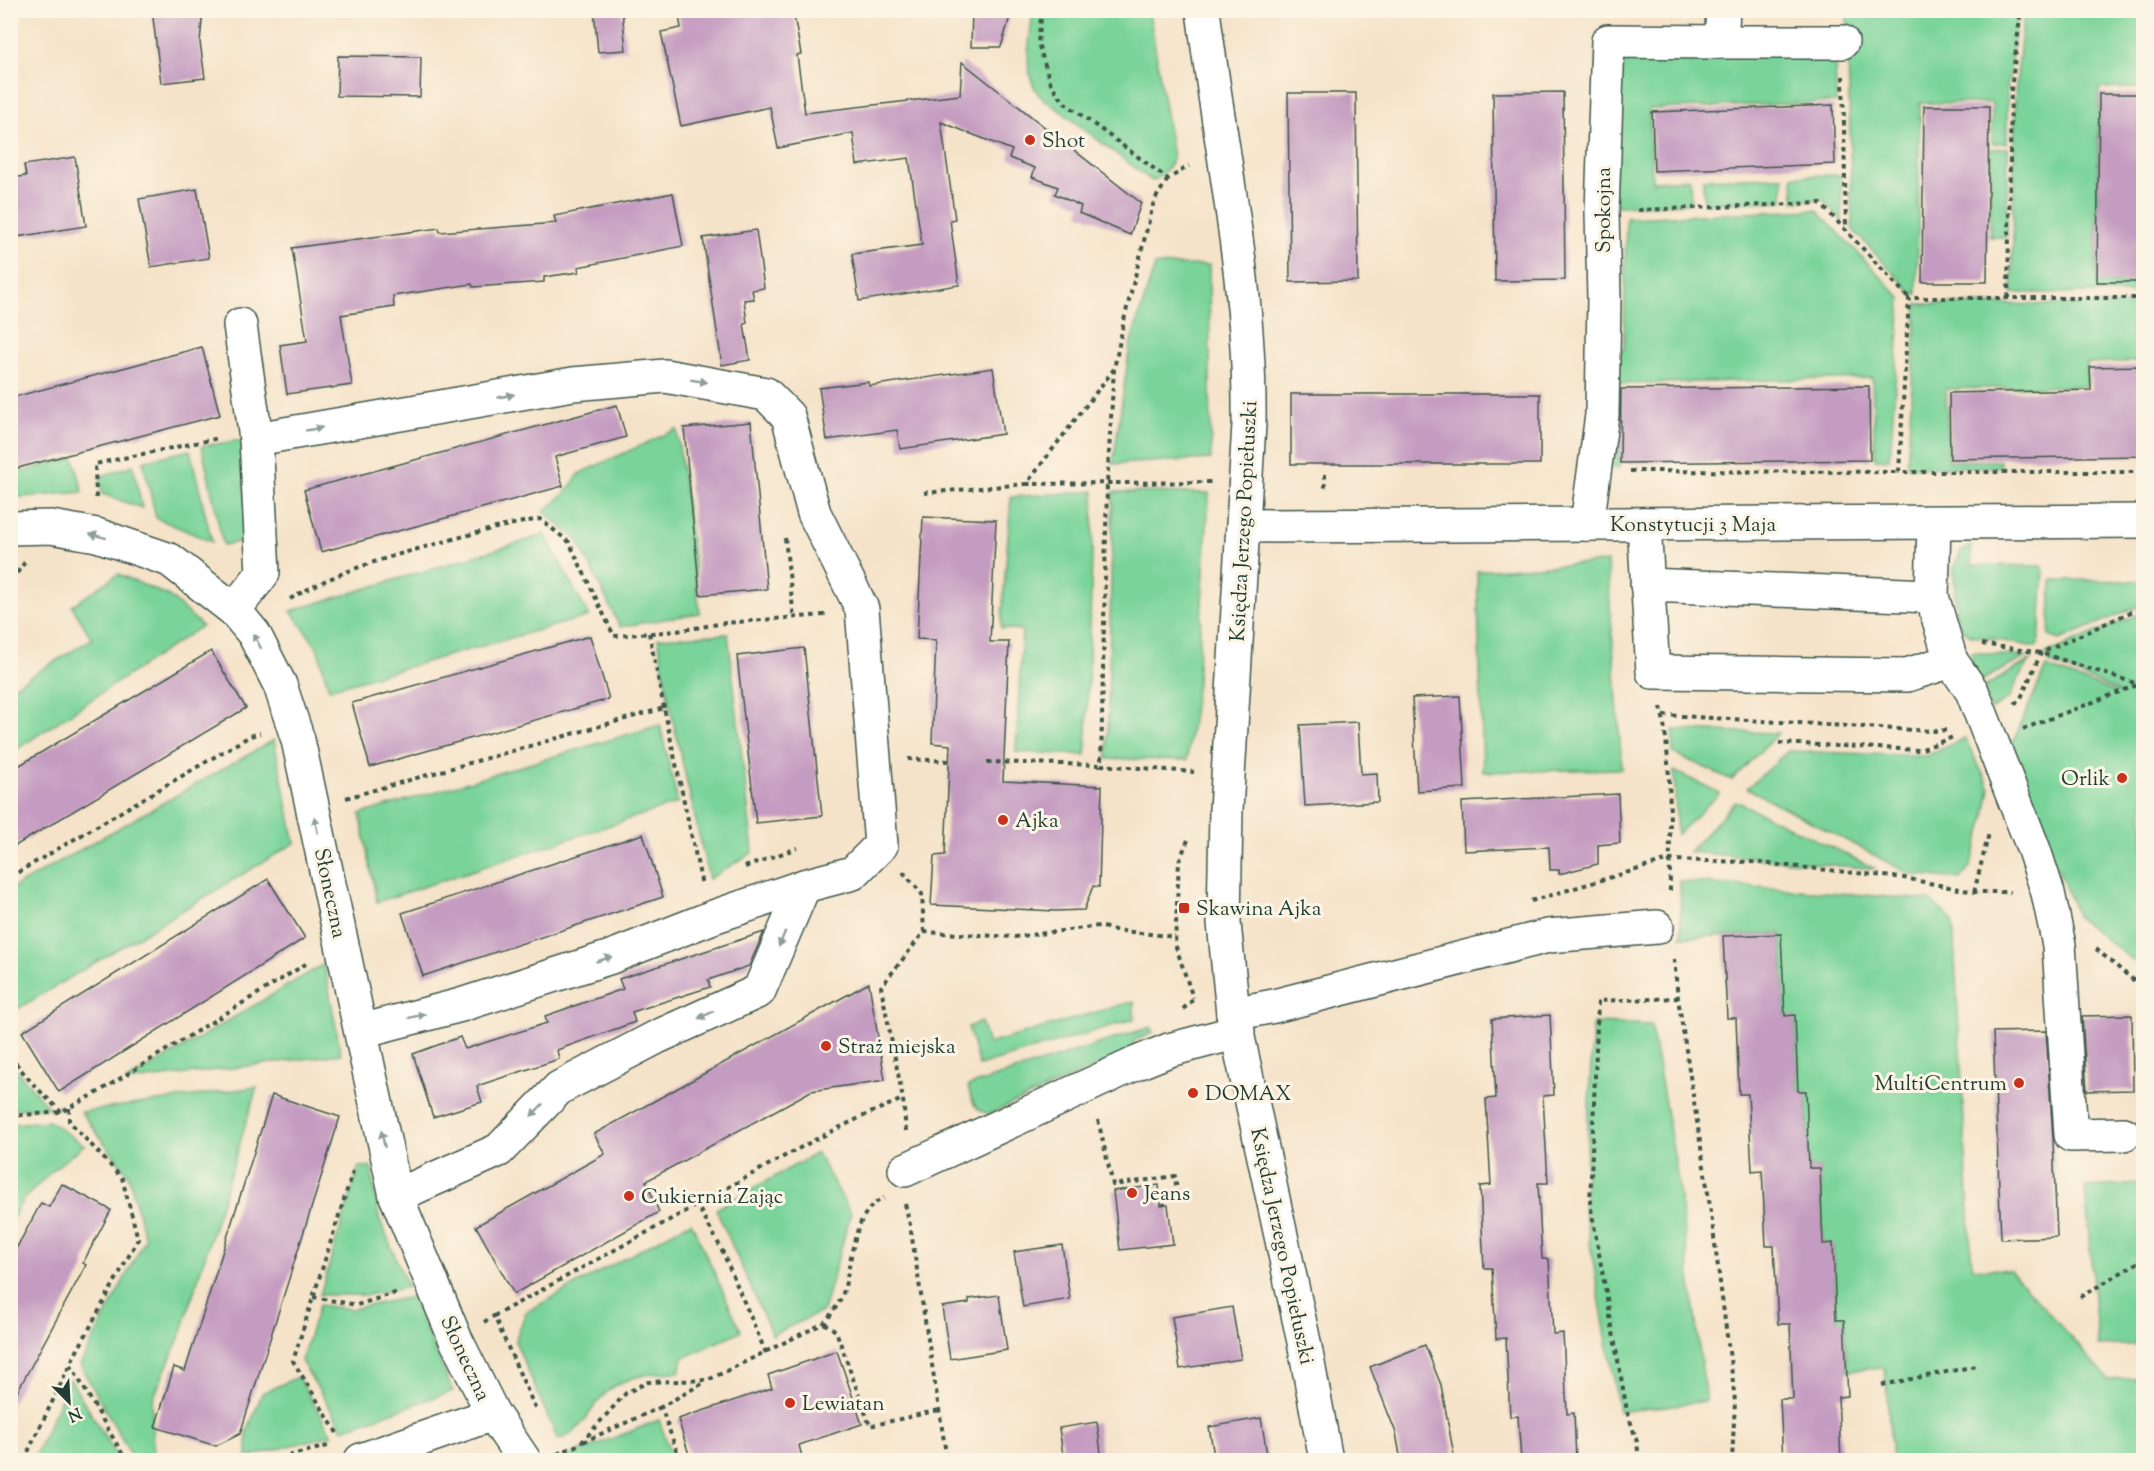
<svg xmlns="http://www.w3.org/2000/svg" width="2154" height="1471" font-family="'Sorts Mill Goudy',serif">
	<style>
		.green { fill: #7ad49a; stroke: #4c8867; stroke-width: 1.5 }
		.building { fill: #c49cc1 }
		.lines { fill: none; stroke-linecap: round; stroke-linejoin: round }
		.minor-casing { stroke: #3f564a; stroke-width: 36 }
		.path { stroke: #3f564a; stroke-width: 4; stroke-dasharray: 4.5 4.5; stroke-linecap: butt }
		.minor { stroke: #fff; stroke-width: 33 }
		.oneway { fill: #8f9e9a }
		.poi-dot { fill: #c8321e; stroke: #fcf5e5; stroke-width: 2 }
		.labels { text-anchor: middle; stroke-width: 6; stroke-linejoin: round; paint-order: stroke }
		.poi-label { font-size: 21px; fill: #1f3d34; stroke: #fcf5e5; text-anchor: start }
		.street-label { font-size: 21px; fill: #1f3d34; stroke: #fcf5e5 }
	</style>
	<rect width="100%" height="100%" fill="#fcf5e5"/>
	<filter id="ink" filterUnits="userSpaceOnUse"><feTurbulence type="fractalNoise" baseFrequency=".0167" numOctaves="2"/><feDisplacementMap in="SourceGraphic" scale="12" xChannelSelector="R" yChannelSelector="G"/><feConvolveMatrix kernelMatrix="1 2 1 2 8 2 1 2 1" color-interpolation-filters="sRGB"/></filter>
	<filter id="wash" filterUnits="userSpaceOnUse"><feTurbulence type="fractalNoise" baseFrequency=".008" numOctaves="4" result="noise"/><feDisplacementMap in="SourceGraphic" scale="24" xChannelSelector="R" yChannelSelector="G"/><feGaussianBlur stdDeviation="1.35" result="paint"/><feColorMatrix in="noise" values="0 0 0 0 0 0 0 0 0 0 0 0 0 0 0 0 0 1.4 0 .05"/><feComposite in="paint" operator="in"/></filter>
	<g filter="url(#wash)">
		<rect width="100%" height="100%" fill="#f5e3c9"/>
		<g class="green">
			<path d="M 1033,11 L 1149,11 L 1173,157 C 1169,168 1163,177 1152,181 L 1039,95 C 1021,69 1030,40 1033,11 Z"/>
			<path d="M 1847,11 L 2018,11 L 2007,90 L 2007,143 L 1992,143 L 1992,103 L 1920,103 L 1917,294 L 1912,293 L 1852,229 Z"/>
			<path d="M 2024,11 L 2143,11 L 2143,88 L 2099,88 L 2096,283 L 2143,284 L 2143,293 L 2012,293 L 2015,94 Z"/>
			<path d="M 1835,48 L 1836,102 L 1649,109 L 1652,181 L 1690,179 L 1691,203 L 1594,207 L 1598,49 Z"/>
			<path d="M 2008,148 L 2007,237 L 1990,237 L 1991,149 Z"/>
			<path d="M 1841,175 L 1842,221 L 1823,200 L 1794,201 L 1793,176 Z"/>
			<path d="M 1783,177 L 1783,201 L 1704,204 L 1703,179 Z"/>
			<path d="M 1817,210 L 1901,298 L 1890,459 L 1875,459 L 1872,378 L 1618,384 L 1619,468 L 1606,468 L 1595,350 L 1624,350 L 1626,218 Z"/>
			<path d="M 1155,265 L 1209,265 L 1211,459 L 1113,464 L 1130,345 Z"/>
			<path d="M 1917,304 L 2143,305 L 2143,361 L 2087,363 L 2087,386 L 1946,389 L 1948,461 L 2000,461 L 2001,467 L 1907,467 Z"/>
			<path d="M 677,429 L 700,613 L 620,627 L 578,541 L 544,512 L 566,492 L 580,473 Z"/>
			<path d="M 242,440 L 248,540 L 223,545 L 202,446 Z"/>
			<path d="M 190,450 L 212,542 L 156,518 L 143,461 Z"/>
			<path d="M 74,458 L 83,492 L 11,498 L 11,474 Z"/>
			<path d="M 133,465 L 142,508 L 102,494 L 100,477 Z"/>
			<path d="M 1094,491 L 1086,755 L 1016,752 L 1022,630 L 1001,628 L 1011,497 Z"/>
			<path d="M 1113,492 L 1209,493 L 1197,682 L 1187,760 L 1107,759 Z"/>
			<path d="M 545,535 L 589,616 L 329,689 L 317,647 L 291,611 Z"/>
			<path d="M 1971,546 L 1972,565 L 2042,566 L 2044,571 L 2039,643 L 2036,647 L 1971,635 L 1963,630 L 1956,616 L 1954,568 L 1961,551 Z"/>
			<path d="M 1607,562 L 1622,769 L 1483,772 L 1477,571 Z"/>
			<path d="M 118,574 L 169,596 L 202,626 L 11,753 L 11,688 L 92,639 L 72,606 Z"/>
			<path d="M 2052,580 L 2143,581 L 2143,604 L 2060,640 L 2049,636 Z"/>
			<path d="M 2143,612 L 2143,968 L 2078,918 L 2058,869 L 2037,857 L 2009,751 L 2046,667 L 2116,693 L 2117,691 L 2048,662 L 2046,654 Z"/>
			<path d="M 728,634 L 753,852 L 709,879 L 670,708 L 658,638 Z"/>
			<path d="M 1971,652 L 2026,657 L 1975,684 Z"/>
			<path d="M 2032,659 L 2019,677 L 2009,699 L 1990,710 L 1981,689 Z"/>
			<path d="M 660,725 L 678,803 L 377,902 L 360,814 Z"/>
			<path d="M 1673,730 L 1778,733 L 1732,780 L 1673,753 Z"/>
			<path d="M 1965,738 L 1990,788 L 1983,826 L 1970,867 L 1961,879 L 1910,874 L 1747,788 L 1788,751 L 1926,756 Z"/>
			<path d="M 274,740 L 295,843 L 11,1013 L 11,889 Z"/>
			<path d="M 1674,771 L 1720,793 L 1677,834 Z"/>
			<path d="M 1736,801 L 1876,869 L 1689,852 Z"/>
			<path d="M 1680,881 L 1930,900 L 1953,921 L 1972,1268 L 2010,1270 L 2109,1380 L 2143,1377 L 2143,1460 L 1892,1460 L 1885,1368 L 1847,1370 L 1844,1321 L 1836,1320 L 1833,1244 L 1823,1244 L 1820,1168 L 1809,1168 L 1806,1091 L 1798,1091 L 1795,1016 L 1785,1016 L 1781,934 L 1681,937 Z"/>
			<path d="M 324,964 L 341,1054 L 125,1082 Z"/>
			<path d="M 1134,1001 L 1134,1019 L 979,1066 L 968,1027 L 981,1022 L 988,1044 Z"/>
			<path d="M 1593,1023 L 1651,1025 L 1675,1160 L 1706,1401 L 1619,1412 L 1584,1209 Z"/>
			<path d="M 1151,1027 L 1153,1033 L 1133,1041 L 1136,1049 L 989,1114 C 973,1110 972,1101 968,1086 Z"/>
			<path d="M 11,1064 L 49,1108 L 11,1109 Z"/>
			<path d="M 257,1087 L 182,1331 L 152,1401 L 153,1460 L 134,1460 L 80,1365 L 145,1239 L 128,1174 L 81,1112 Z"/>
			<path d="M 49,1121 L 84,1145 L 54,1169 L 22,1201 L 11,1222 L 11,1124 Z"/>
			<path d="M 817,1153 L 851,1213 L 823,1311 L 772,1335 L 716,1209 Z"/>
			<path d="M 359,1167 L 371,1167 L 379,1218 L 408,1287 L 368,1295 L 320,1295 Z"/>
			<path d="M 2143,1184 L 2143,1344 L 2098,1346 L 2085,1187 Z"/>
			<path d="M 691,1222 L 741,1331 L 683,1358 L 679,1372 C 652,1372 619,1376 601,1398 C 586,1415 582,1432 558,1440 L 515,1341 L 526,1312 Z"/>
			<path d="M 411,1297 L 453,1391 L 343,1429 L 301,1361 L 319,1305 L 351,1309 Z"/>
			<path d="M 298,1377 L 332,1435 L 247,1457 L 247,1432 L 262,1393 Z"/>
			<path d="M 70,1379 L 119,1460 L 33,1460 Z"/>
			<path d="M 659,1420 L 673,1460 L 558,1460 Z"/>
		</g>
		<g id="blocks">
			<g class="building">
				<path d="M 152,10 L 203,10 L 200,42 L 205,78 L 161,83 Z"/>
				<path d="M 594,10 L 622,10 L 626,50 L 598,52 Z"/>
				<path d="M 678,10 L 793,10 L 801,54 L 797,55 L 805,113 L 960,95 L 962,62 L 1141,203 L 1130,235 L 1079,213 L 1081,206 L 1055,194 L 1058,187 L 1032,177 L 1035,168 L 1009,158 L 1012,150 L 941,122 L 955,219 L 950,220 L 959,285 L 859,301 L 852,254 L 922,245 L 909,158 L 857,165 L 853,133 L 778,148 L 770,107 L 681,126 L 661,32 L 681,28 Z"/>
				<path d="M 972,10 L 1012,10 L 1001,47 L 971,47 Z"/>
				<path d="M 338,56 L 421,57 L 420,97 L 337,96 Z"/>
				<path d="M 1563,92 L 1565,280 L 1495,281 L 1493,93 Z"/>
				<path d="M 1288,93 L 1356,93 L 1358,281 L 1290,282 Z"/>
				<path d="M 2099,94 L 2144,94 L 2144,282 L 2097,282 Z"/>
				<path d="M 1833,105 L 1835,164 L 1654,171 L 1652,112 Z"/>
				<path d="M 1924,106 L 1989,106 L 1987,282 L 1922,282 Z"/>
				<path d="M 75,157 L 86,226 L 10,238 L 10,178 L 26,176 L 24,165 Z"/>
				<path d="M 197,189 L 209,258 L 151,267 L 139,199 Z"/>
				<path d="M 673,193 L 683,246 L 578,267 L 579,272 L 544,277 L 544,282 L 473,287 L 472,284 L 393,296 L 394,307 L 341,315 L 352,385 L 287,394 L 280,345 L 307,341 L 292,248 L 439,228 L 440,232 L 556,223 L 554,216 Z"/>
				<path d="M 756,230 L 764,288 L 752,290 L 754,299 L 744,300 L 747,323 L 744,324 L 750,360 L 722,365 L 703,238 Z"/>
				<path d="M 202,347 L 220,415 L 10,470 L 10,398 Z"/>
				<path d="M 2144,366 L 2144,456 L 1950,459 L 1949,393 L 2091,390 L 2090,367 Z"/>
				<path d="M 993,368 L 1003,434 L 900,449 L 897,430 L 827,440 L 819,388 L 868,382 L 869,386 Z"/>
				<path d="M 1869,386 L 1870,460 L 1620,463 L 1621,389 Z"/>
				<rect x="1291" y="394" width="249" height="70"/>
				<path d="M 617,405 L 626,437 L 555,457 L 563,486 L 321,552 L 304,490 Z"/>
				<path d="M 751,422 L 767,589 L 700,595 L 684,428 Z"/>
				<path d="M 923,517 L 996,520 L 990,642 L 1009,642 L 1003,781 L 1102,786 L 1099,887 L 1093,886 L 1084,910 L 1055,911 L 931,905 L 934,856 L 945,855 L 950,745 L 932,743 L 936,640 L 917,639 Z"/>
				<path d="M 590,636 L 609,699 L 370,767 L 352,703 Z"/>
				<path d="M 804,648 L 822,816 L 756,823 L 737,656 Z"/>
				<path d="M 211,651 L 246,708 L 10,849 L 10,771 Z"/>
				<path d="M 1460,696 L 1465,788 L 1417,791 L 1412,698 Z"/>
				<path d="M 1358,722 L 1361,774 L 1377,773 L 1378,802 L 1305,806 L 1300,725 Z"/>
				<path d="M 1618,794 L 1620,843 L 1598,845 L 1598,864 L 1559,874 L 1559,870 L 1550,870 L 1549,847 L 1464,851 L 1462,802 Z"/>
				<path d="M 643,834 L 663,897 L 423,976 L 402,913 Z"/>
				<path d="M 268,879 L 305,938 L 59,1092 L 22,1032 Z"/>
				<path d="M 764,932 L 749,966 L 708,980 L 710,987 L 632,1012 L 635,1022 L 557,1050 L 559,1059 L 477,1086 L 482,1102 L 433,1117 L 413,1054 L 460,1037 L 465,1049 L 547,1023 L 545,1016 L 623,989 L 619,979 Z"/>
				<path d="M 1781,934 L 1785,1016 L 1795,1015 L 1798,1091 L 1806,1091 L 1809,1168 L 1820,1168 L 1823,1244 L 1833,1243 L 1836,1320 L 1844,1320 L 1848,1396 L 1838,1397 L 1841,1461 L 1783,1461 L 1780,1399 L 1793,1399 L 1790,1324 L 1778,1324 L 1774,1246 L 1766,1246 L 1762,1170 L 1752,1171 L 1748,1094 L 1739,1094 L 1736,1018 L 1727,1018 L 1723,936 Z"/>
				<path d="M 869,983 L 885,1080 L 811,1091 L 646,1181 L 659,1212 L 514,1294 L 476,1226 L 605,1154 L 594,1134 Z"/>
				<path d="M 1550,1015 L 1554,1095 L 1543,1096 L 1548,1183 L 1538,1183 L 1542,1259 L 1549,1259 L 1553,1334 L 1563,1333 L 1567,1414 L 1574,1413 L 1576,1461 L 1521,1461 L 1518,1416 L 1510,1417 L 1506,1338 L 1496,1339 L 1492,1268 L 1484,1268 L 1480,1186 L 1491,1185 L 1486,1099 L 1496,1098 L 1492,1019 Z"/>
				<path d="M 2132,1015 L 2133,1090 L 2087,1091 L 2082,1016 Z"/>
				<path d="M 2046,1031 L 2053,1140 L 2057,1237 L 2001,1239 L 1993,1032 Z"/>
				<path d="M 272,1095 L 340,1117 L 240,1434 L 216,1446 L 155,1427 L 174,1367 L 185,1371 Z"/>
				<path d="M 62,1184 L 111,1210 L 83,1263 L 86,1265 L 10,1405 L 10,1260 L 41,1203 L 49,1207 Z"/>
				<path d="M 1159,1185 L 1161,1206 L 1168,1205 L 1173,1244 L 1120,1250 L 1113,1191 Z"/>
				<path d="M 1062,1245 L 1070,1299 L 1023,1307 L 1014,1252 Z"/>
				<path d="M 999,1295 L 1007,1350 L 950,1359 L 942,1307 L 969,1303 L 969,1299 Z"/>
				<path d="M 1232,1307 L 1241,1359 L 1180,1369 L 1172,1317 Z"/>
				<path d="M 1425,1345 L 1441,1385 L 1455,1461 L 1401,1461 L 1396,1433 L 1370,1367 Z"/>
				<path d="M 837,1351 L 862,1424 L 799,1445 L 803,1461 L 691,1461 L 678,1419 L 772,1388 L 768,1375 Z"/>
				<path d="M 1261,1418 L 1268,1461 L 1215,1461 L 1209,1427 Z"/>
				<path d="M 1097,1422 L 1102,1461 L 1064,1461 L 1059,1428 Z"/>
			</g>
		</g>
	</g>
	<g filter="url(#ink)">
		<use href="#blocks" fill-opacity="0" stroke="#3f564a" stroke-width="1.5"/>
		<g class="lines">
			<g class="minor-casing">
				<g id="minor">
					<path d="M 1203,10 C 1220,148 1251,284 1249,424 L 1226,810 L 1224,923 L 1233,1014 L 1304,1342 L 1326,1460"/>
					<path d="M 1721,42 L 1842,42"/>
					<path d="M 256,439 L 573,384 L 665,376 L 766,394 L 788,416 L 814,513 L 862,609 L 881,845 L 853,873 L 804,886 L 713,917 L 611,957 L 461,1005 L 361,1031"/>
					<path d="M 1587,524 L 1602,415 L 1604,298 L 1602,211 L 1608,41 L 1721,42 L 1723,10"/>
					<path d="M 1644,524 L 1653,672 L 1907,675 L 1951,661 L 1932,596 L 1934,523"/>
					<path d="M 1243,526 L 2144,521"/>
					<path d="M 10,528 L 51,527 L 97,535 L 170,560 L 234,610 L 254,634 L 280,685 L 298,740 L 396,1196 L 455,1338 L 493,1414"/>
					<path d="M 1647,585 L 1932,596"/>
					<path d="M 234,610 L 263,573 L 256,439 L 240,325"/>
					<path d="M 1951,661 L 1972,691 L 2034,850 L 2048,893 L 2059,945 L 2071,1135 L 2124,1134"/>
					<path d="M 1233,1014 L 1274,1006 L 1548,936 L 1657,927"/>
					<path d="M 905,1170 L 1137,1063 L 1169,1050 L 1238,1032"/>
					<path d="M 396,1196 L 499,1150 L 559,1088 L 657,1037 L 759,991 L 804,886"/>
					<path d="M 361,1460 L 493,1414 L 524,1460"/>
				</g>
			</g>
			<g class="path">
				<path d="M 1042,10 L 1038,43 L 1051,84 L 1065,103 L 1168,179 L 1189,166"/>
				<path d="M 1843,76 L 1846,231"/>
				<path d="M 1638,210 L 1820,203 L 1909,298"/>
				<path d="M 2008,298 L 2011,90 L 2021,10"/>
				<path d="M 2144,298 L 1909,298 L 1899,472 L 2144,472"/>
				<path d="M 1114,369 L 1107,484 L 1101,765 L 1194,772"/>
				<path d="M 1630,471 L 1899,472"/>
				<path d="M 1325,474 L 1325,491"/>
				<path d="M 1026,484 L 1211,482"/>
				<path d="M 924,493 L 1026,484 L 1114,369 L 1125,316 L 1154,201 L 1168,179"/>
				<path d="M 96,498 L 95,464 L 219,438"/>
				<path d="M 785,538 L 794,618"/>
				<path d="M 10,578 L 14,577 L 25,562"/>
				<path d="M 290,599 C 336,572 381,559 432,545 C 468,535 503,525 540,519 L 569,542 L 614,636 L 677,631 L 725,623 L 824,615 L 824,619"/>
				<path d="M 649,633 L 664,708"/>
				<path d="M 1982,644 L 2041,653 L 2144,686"/>
				<path d="M 2015,704 L 2021,698 L 2041,653 L 2144,606"/>
				<path d="M 1661,707 C 1673,768 1669,832 1670,894"/>
				<path d="M 1663,715 L 1931,731 L 1949,730"/>
				<path d="M 2023,729 L 2140,684"/>
				<path d="M 1779,743 L 1920,750 L 1953,737"/>
				<path d="M 908,759 L 950,761"/>
				<path d="M 987,762 L 1101,765"/>
				<path d="M 346,798 L 664,708 L 702,885"/>
				<path d="M 1188,840 L 1179,861 L 1175,944 L 1193,998"/>
				<path d="M 745,867 L 797,848"/>
				<path d="M 903,872 L 922,894 L 924,932 L 881,987 L 903,1099 L 906,1131"/>
				<path d="M 10,877 L 250,736 L 260,733"/>
				<path d="M 1974,892 L 1989,833"/>
				<path d="M 1531,901 L 1669,860 L 1751,862 L 1904,878 L 1974,892 L 2010,892"/>
				<path d="M 924,932 L 1015,937 L 1099,926 L 1115,930 L 1175,937"/>
				<path d="M 2096,949 L 2144,989"/>
				<path d="M 1674,959 L 1678,998 L 1710,1206 L 1733,1382 L 1735,1402 L 1732,1460"/>
				<path d="M 1183,1009 L 1195,998"/>
				<path d="M 10,1056 L 32,1083 L 61,1112"/>
				<path d="M 69,1108 L 69,1121 L 122,1178 L 138,1239 L 70,1364 L 126,1460"/>
				<path d="M 10,1116 L 61,1112 L 95,1094 L 309,962"/>
				<path d="M 1098,1120 L 1113,1185 L 1175,1176 L 1177,1192 L 1160,1194"/>
				<path d="M 1163,1194 L 1164,1206"/>
				<path d="M 905,1204 L 910,1225 L 947,1460"/>
				<path d="M 313,1297 L 357,1305 L 398,1292"/>
				<path d="M 2080,1297 L 2144,1259"/>
				<path d="M 494,1316 L 697,1205"/>
				<path d="M 484,1322 L 494,1316 L 537,1412"/>
				<path d="M 824,1323 L 836,1331 L 870,1426 L 939,1410"/>
				<path d="M 766,1353 L 721,1248 L 697,1205 C 765,1167 831,1128 903,1099"/>
				<path d="M 1882,1385 L 1976,1366"/>
				<path d="M 337,1433 L 293,1361 L 353,1171"/>
				<path d="M 583,1442 L 661,1407"/>
				<path d="M 557,1454 L 580,1444 L 626,1393 L 648,1382 L 708,1380 L 824,1323 C 831,1315 837,1307 842,1296 C 853,1266 850,1212 884,1198"/>
				<path d="M 24,1460 L 70,1365"/>
				<path d="M 271,1460 L 328,1446"/>
				<path d="M 680,1460 L 661,1407 L 705,1382"/>
				<path d="M 1639,1460 L 1637,1442 L 1627,1411 L 1590,1203 L 1598,1001 L 1678,998"/>
			</g>
			<use href="#minor" class="minor"/>
		</g>
		<defs><path id="oneway-solid" d="M-6-.8H1V-3.2L6.5 0L1 3.2V.8H-6Z" transform="scale(1.5)"/></defs>
		<g class="oneway">
			<use href="#oneway-solid" transform="translate(699 381) rotate(9)"/>
			<use href="#oneway-solid" transform="translate(506 396) rotate(-10)"/>
			<use href="#oneway-solid" transform="translate(314 429) rotate(-10)"/>
			<use href="#oneway-solid" transform="translate(98 536) rotate(-166)"/>
			<use href="#oneway-solid" transform="translate(257 641) rotate(-119)"/>
			<use href="#oneway-solid" transform="translate(316 825) rotate(-102)"/>
			<use href="#oneway-solid" transform="translate(782 939) rotate(113)"/>
			<use href="#oneway-solid" transform="translate(604 959) rotate(-18)"/>
			<use href="#oneway-solid" transform="translate(706 1015) rotate(155)"/>
			<use href="#oneway-solid" transform="translate(417 1016) rotate(-14)"/>
			<use href="#oneway-solid" transform="translate(537 1110) rotate(134)"/>
			<use href="#oneway-solid" transform="translate(383 1139) rotate(-102)"/>
		</g>
	</g>
	<g class="poi-dot">
		<circle cx="1030" cy="140" r="6"/>
		<circle cx="2122" cy="778" r="6"/>
		<circle cx="1003" cy="820" r="6"/>
		<rect x="1178" y="902" width="12" height="12" rx="3"/>
		<circle cx="826" cy="1046" r="6"/>
		<circle cx="2019" cy="1083" r="6"/>
		<circle cx="1193" cy="1093" r="6"/>
		<circle cx="1132" cy="1193" r="6"/>
		<circle cx="629" cy="1196" r="6"/>
		<circle cx="790" cy="1403" r="6"/>
	</g>
	<g class="labels">
		<g class="poi-label">
			<text x="1042" y="147">Shot</text>
			<text x="2110" y="785" text-anchor="end">Orlik</text>
			<text x="1015" y="827">Ajka</text>
			<text x="1196" y="915">Skawina Ajka</text>
			<text x="838" y="1053">Straż miejska</text>
			<text x="2007" y="1090" text-anchor="end">MultiCentrum</text>
			<text x="1205" y="1100">DOMAX</text>
			<text x="1144" y="1200">Jeans</text>
			<text x="641" y="1203">Cukiernia Zając</text>
			<text x="802" y="1410">Lewiatan</text>
		</g>
		<g class="street-label">
			<text transform="translate(1603 210) rotate(-90)" y="7">Spokojna</text>
			<text transform="translate(1243 521) rotate(-87)" y="7">Księdza Jerzego Popiełuszki</text>
			<text x="1693" y="531">Konstytucji 3 Maja</text>
			<text transform="translate(331 893) rotate(78)" y="7">Słoneczna</text>
			<text transform="translate(1283 1246) rotate(78)" y="7">Księdza Jerzego Popiełuszki</text>
			<text transform="translate(466 1358) rotate(65)" y="7">Słoneczna</text>
		</g>
	</g>
	<rect width="2154" height="1471" fill="none" stroke="#fcf5e5" stroke-width="36"/>
	<g transform="translate(69 1402) rotate(156)" stroke="#fcf5e5" stroke-width="4.5" paint-order="stroke">
	<path d="M0-4.5L10 22L0 15L-10 22Z" fill="#1f3d34"/>
	<text y="-9" font-size="16" font-weight="bold" text-anchor="middle" fill="#1f3d34">N</text>
	</g>
</svg>
